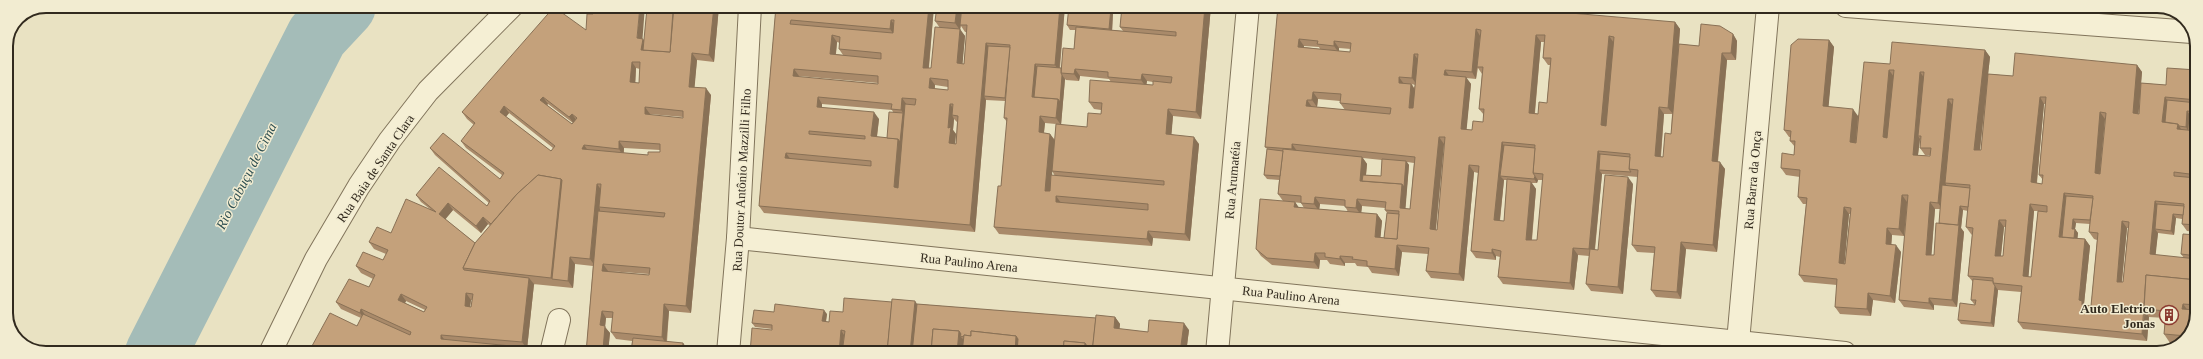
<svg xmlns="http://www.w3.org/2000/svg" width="2203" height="359" font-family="'Times New Roman',serif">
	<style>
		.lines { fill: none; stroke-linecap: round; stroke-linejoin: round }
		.river { stroke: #a4bcb8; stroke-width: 62 }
		.minor-casing { stroke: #81745b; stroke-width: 24 }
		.minor { stroke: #f5efd4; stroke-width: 22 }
		.wall { fill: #a98a6a; fill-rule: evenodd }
		.shaded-wall { fill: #897156 }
		.building { fill: #c4a17b; stroke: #897156; fill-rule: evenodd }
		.labels { text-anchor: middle; stroke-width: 3; stroke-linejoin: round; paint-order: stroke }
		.street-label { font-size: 13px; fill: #322a1e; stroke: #f2ecd1 }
		.poi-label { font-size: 13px; font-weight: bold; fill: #322a1e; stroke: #f2ecd1; text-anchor: end }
		.water-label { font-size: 14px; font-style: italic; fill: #2e4f51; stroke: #f2ecd1 }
		.rim { fill: none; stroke: #322a1e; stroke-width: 2 }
	</style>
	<rect width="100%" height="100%" fill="#e9e2c2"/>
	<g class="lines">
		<path class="river" d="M 156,353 L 317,36 L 345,6"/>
		<g class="minor-casing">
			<g id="minor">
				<path d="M 1846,6 L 2192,32"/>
				<path d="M 738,238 L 1845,353"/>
				<path d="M 270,353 L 316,259 L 359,186 L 390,140 L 428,91 L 512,6"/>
				<path d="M 551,353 L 559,320"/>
				<path d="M 728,353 L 738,238 L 750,6"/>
				<path d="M 1217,353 L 1248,6"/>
				<path d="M 1737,353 L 1768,6"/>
			</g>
		</g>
		<use href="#minor" class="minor"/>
	</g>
	<g class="wall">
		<path d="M 719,6 L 714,62 L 697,60 L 694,88 L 711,95 L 691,313 L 669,311 L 667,342 L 683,343 L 688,350 L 688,353 L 586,353 L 593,266 L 575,264 L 573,288 L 533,284 L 534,284 L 527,349 L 513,348 L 516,353 L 317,353 L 312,346 L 357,326 L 361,318 L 341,309 L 336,302 L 369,287 L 373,279 L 361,273 L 356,266 L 383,260 L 386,254 L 374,249 L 369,242 L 391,233 L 430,209 L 421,202 L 416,195 L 487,206 L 489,203 L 435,155 L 430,148 L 500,179 L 502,175 L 466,148 L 461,141 L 474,125 L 467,119 L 462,112 L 642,39 L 644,41 L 673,11 ZM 636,68 L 640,69 L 639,83 L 635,83 ZM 548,104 L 573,123 L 572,124 L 547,105 ZM 509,113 L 553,148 L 551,151 L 506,117 ZM 650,114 L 683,117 L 683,118 L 650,115 ZM 624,148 L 660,150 L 660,152 L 648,155 L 624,153 ZM 453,210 L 481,233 L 488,224 L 490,226 L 475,243 L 445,219 ZM 608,271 L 649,274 L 649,275 ZM 471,300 L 472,300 L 471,307 L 470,307 ZM 406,301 L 425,310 L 424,312 L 405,303 ZM 606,318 L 613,318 L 611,332 L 616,339 L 632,341 L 631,352 L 608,351 L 610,333 L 605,327 Z"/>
		<path d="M 776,6 L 934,6 L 929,68 L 931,68 L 940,28 L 935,21 L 1065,6 L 1060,68 L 1061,68 L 1074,49 L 1075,30 L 1070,30 L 1067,25 L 1113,12 L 1112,30 L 1123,31 L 1120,27 L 1122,7 L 1112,6 L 1211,6 L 1201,119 L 1173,116 L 1171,134 L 1199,144 L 1190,241 L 1153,238 L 1152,246 L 999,234 L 994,227 L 1001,186 L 1007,122 L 1004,118 L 1005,101 L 986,100 L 975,232 L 764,213 L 759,206 ZM 961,26 L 965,32 L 967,32 L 964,64 L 962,64 L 965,36 L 960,30 ZM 837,42 L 840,43 L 839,49 L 843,55 L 836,54 ZM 799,76 L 878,83 L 878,84 L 799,77 ZM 1080,76 L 1109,79 L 1111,82 L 1089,102 L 1094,109 L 1101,110 L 1101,114 L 1087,127 L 1061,125 L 1065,79 L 1066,80 L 1079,81 ZM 1147,81 L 1153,82 L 1153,85 L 1146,85 ZM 935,85 L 948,87 L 948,90 L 935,89 ZM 822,104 L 892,110 L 893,112 L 887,138 L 877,137 L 879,119 L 822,108 ZM 954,119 L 957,122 L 956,144 L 955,144 L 956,134 L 953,130 ZM 1045,123 L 1056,124 L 1055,140 L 1050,134 L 1044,133 ZM 1052,171 L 1055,176 L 1052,175 Z"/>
		<path d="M 1278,6 L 1418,8 L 1675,22 L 1680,29 L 1679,44 L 1699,46 L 1733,34 L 1737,41 L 1736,60 L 1727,60 L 1718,162 L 1725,169 L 1717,252 L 1686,249 L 1681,299 L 1656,297 L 1651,290 L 1654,253 L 1637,252 L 1632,245 L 1638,177 L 1602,174 L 1595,250 L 1598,250 L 1633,184 L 1623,294 L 1591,291 L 1586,284 L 1589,256 L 1578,255 L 1574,290 L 1503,284 L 1498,277 L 1500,257 L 1496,256 L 1496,260 L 1476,258 L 1471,251 L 1478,173 L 1474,172 L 1464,281 L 1431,278 L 1426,271 L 1428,254 L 1402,252 L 1399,276 L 1372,273 L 1368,267 L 1357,266 L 1355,263 L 1345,263 L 1345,266 L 1330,264 L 1327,260 L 1320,260 L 1319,269 L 1272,265 L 1261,256 L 1256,249 L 1295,202 L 1298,207 L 1304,208 L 1301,203 L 1283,201 L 1278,194 L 1279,180 L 1267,179 L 1264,175 L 1267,149 L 1265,147 ZM 1541,42 L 1544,42 L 1543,58 L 1548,65 L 1550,65 L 1547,103 L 1538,114 L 1535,113 ZM 1304,46 L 1319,47 L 1320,49 L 1304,47 ZM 1339,48 L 1351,49 L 1350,52 L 1339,51 ZM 1478,68 L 1482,74 L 1479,109 L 1484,115 L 1483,122 L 1472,130 L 1466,130 L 1471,84 L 1466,78 L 1476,79 ZM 1412,84 L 1415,85 L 1414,88 ZM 1318,99 L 1340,101 L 1340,103 L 1345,110 L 1317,107 ZM 1664,114 L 1672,114 L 1671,134 L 1663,157 L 1661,157 ZM 1444,144 L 1445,144 L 1437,230 L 1436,230 ZM 1363,158 L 1382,160 L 1381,176 L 1366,175 L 1367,164 ZM 1407,162 L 1414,163 L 1410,209 L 1405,209 L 1409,165 ZM 1504,180 L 1507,180 L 1504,221 L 1500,221 ZM 1538,180 L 1543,180 L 1537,240 L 1532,240 L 1536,189 L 1532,183 L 1537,183 ZM 1320,204 L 1345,206 L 1348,212 L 1319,209 ZM 1362,206 L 1385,208 L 1385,210 L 1387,213 L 1384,238 L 1380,237 L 1382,221 L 1377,214 L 1361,213 Z"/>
		<path d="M 2107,6 L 2162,6 L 2178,14 Z"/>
		<path d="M 1829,40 L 1834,47 L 1828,107 L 1858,116 L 1890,64 L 1985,50 L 1990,57 L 1988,74 L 2013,76 L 2137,65 L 2142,72 L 2141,83 L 2166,85 L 2197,70 L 2197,116 L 2190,115 L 2189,130 L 2197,131 L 2197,232 L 2187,231 L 2182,224 L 2182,219 L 2176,218 L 2174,235 L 2158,233 L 2155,255 L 2184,258 L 2181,254 L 2197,235 L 2197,318 L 2183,343 L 2182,344 L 2170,343 L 2164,334 L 2165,318 L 2149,317 L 2147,341 L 2023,329 L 2018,322 L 2021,292 L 1998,290 L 1994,327 L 1961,324 L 1958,320 L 1975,304 L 1974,304 L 1971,300 L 1973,282 L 1968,276 L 1972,235 L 1971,234 L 1966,227 L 1968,211 L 1963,210 L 1961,228 L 1964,232 L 1957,307 L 1934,305 L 1934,310 L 1904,307 L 1899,300 L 1908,202 L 1904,236 L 1892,235 L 1891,244 L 1901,252 L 1895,303 L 1873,300 L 1871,316 L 1840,314 L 1835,307 L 1837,285 L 1804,282 L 1799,275 L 1806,204 L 1803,204 L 1798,197 L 1800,177 L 1786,175 L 1781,168 L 1794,155 L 1795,147 L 1790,141 L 1790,137 L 1789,137 L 1784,130 ZM 2141,88 L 2139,114 L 2138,114 ZM 1986,95 L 1981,150 L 1980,150 ZM 2044,104 L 2045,104 L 2039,175 L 2043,180 L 2042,184 L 2037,183 ZM 2105,119 L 2106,119 L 2100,174 ZM 1920,139 L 1921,140 L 1920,148 L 1925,155 L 1930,155 L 1930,156 L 1918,155 ZM 1935,209 L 1940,209 L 1939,223 L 1934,255 L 1931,255 ZM 2034,211 L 2038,211 L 2031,277 L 2028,277 ZM 1849,214 L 1850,214 L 1845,264 L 1844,263 ZM 2076,223 L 2090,224 L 2089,232 L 2094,239 L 2097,240 L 2091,306 L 2085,305 L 2084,304 L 2090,246 L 2085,239 L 2077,238 L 2078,233 L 2075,229 ZM 2004,227 L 2006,227 L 2003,256 L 2001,256 ZM 2127,228 L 2128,228 L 2123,282 L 2122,282 Z"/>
		<path d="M 917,304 L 1096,318 L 1115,317 L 1120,324 L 1119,329 L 1148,332 L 1189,330 L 1186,353 L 842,353 L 772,330 L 772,329 L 755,327 L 752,323 L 774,312 L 827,314 L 826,322 L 829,322 L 843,312 Z"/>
	</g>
	<g class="shaded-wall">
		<path d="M 640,6 L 645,6 L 642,45 L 643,39 L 648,46 L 643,53 L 641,50 L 637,38 Z"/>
		<path d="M 714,6 L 719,6 L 714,62 L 709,55 Z"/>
		<path d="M 929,6 L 934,6 L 928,75 L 923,68 Z"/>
		<path d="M 957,6 L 962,6 L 960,30 L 955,23 Z"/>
		<path d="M 1060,6 L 1065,6 L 1059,72 L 1055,65 Z"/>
		<path d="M 1205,6 L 1211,6 L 1201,119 L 1196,112 Z"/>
		<path d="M 1111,8 L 1113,12 L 1112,33 L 1109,29 Z"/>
		<path d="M 891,20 L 896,27 L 895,36 L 890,29 Z"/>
		<path d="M 1675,22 L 1680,29 L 1673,114 L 1668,108 Z"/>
		<path d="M 960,29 L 965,36 L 962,70 L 957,63 Z"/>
		<path d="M 1476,29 L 1480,36 L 1476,79 L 1472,72 Z"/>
		<path d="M 1733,34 L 1737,41 L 1736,60 L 1731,53 Z"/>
		<path d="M 832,35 L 837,42 L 835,61 L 830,54 Z"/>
		<path d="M 1536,35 L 1541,42 L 1534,120 L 1529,113 Z"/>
		<path d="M 1609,36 L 1614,43 L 1606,132 L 1601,125 Z"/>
		<path d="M 1299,39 L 1304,46 L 1303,54 L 1298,47 Z"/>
		<path d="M 1829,40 L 1834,47 L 1828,113 L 1823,106 Z"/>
		<path d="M 1334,41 L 1339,48 L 1339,53 L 1334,46 Z"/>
		<path d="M 986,43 L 991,50 L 984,96 L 986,100 L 975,232 L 970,225 Z"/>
		<path d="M 1985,50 L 1990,57 L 1979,157 L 1974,150 Z"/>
		<path d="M 692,53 L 697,60 L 694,94 L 689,87 Z"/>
		<path d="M 1722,53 L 1727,60 L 1717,168 L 1712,161 Z"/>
		<path d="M 1414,54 L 1419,61 L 1417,85 L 1412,78 Z"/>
		<path d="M 632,62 L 636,68 L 635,89 L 630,82 Z"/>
		<path d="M 1035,64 L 1040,71 L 1037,100 L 1032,97 Z"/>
		<path d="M 2137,65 L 2142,72 L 2138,120 L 2133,113 Z"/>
		<path d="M 794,69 L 799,76 L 798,83 L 793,76 Z"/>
		<path d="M 1075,69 L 1080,76 L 1079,81 L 1074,74 Z"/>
		<path d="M 1445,70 L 1450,77 L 1444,75 Z"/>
		<path d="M 1889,70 L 1894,77 L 1888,144 L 1883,137 Z"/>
		<path d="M 1920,72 L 1925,79 L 1918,136 L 1920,139 L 1917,162 L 1913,155 Z"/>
		<path d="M 1142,74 L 1147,81 L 1146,87 L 1141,80 Z"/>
		<path d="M 1062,75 L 1065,79 L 1061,125 L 1056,118 L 1058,99 Z"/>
		<path d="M 1399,77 L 1404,84 L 1399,83 Z"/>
		<path d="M 1466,77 L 1471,84 L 1466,136 L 1461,129 Z"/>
		<path d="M 930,78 L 935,85 L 934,95 L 929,88 Z"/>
		<path d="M 1411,84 L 1416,91 L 1414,115 L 1409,108 Z"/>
		<path d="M 706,88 L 711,95 L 691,313 L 686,306 Z"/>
		<path d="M 1313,92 L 1318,99 L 1317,107 L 1312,100 Z"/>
		<path d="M 543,97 L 548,104 L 545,107 L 540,100 Z"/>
		<path d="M 818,97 L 822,104 L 822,114 L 817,107 Z"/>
		<path d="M 2040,97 L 2044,104 L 2036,189 L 2031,182 Z"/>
		<path d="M 2165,97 L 2170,104 L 2164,125 L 2162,122 Z"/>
		<path d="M 902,98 L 907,105 L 899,194 L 894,187 L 898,139 L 903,113 L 901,110 Z"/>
		<path d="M 1948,99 L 1953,106 L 1945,183 L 1946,184 L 1943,210 L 1938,203 Z"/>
		<path d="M 1307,100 L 1312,107 L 1306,106 Z"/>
		<path d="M 950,104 L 955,111 L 952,115 L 954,119 L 953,130 L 956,134 L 954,150 L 949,143 L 948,128 Z"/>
		<path d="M 504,106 L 509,113 L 504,119 L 500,112 Z"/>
		<path d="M 645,107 L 650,114 L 650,121 L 645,114 Z"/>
		<path d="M 1659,107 L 1664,114 L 1660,163 L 1655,156 Z"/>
		<path d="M 1168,109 L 1173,116 L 1171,141 L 1166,134 Z"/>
		<path d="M 1853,109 L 1858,116 L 1855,149 L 1850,142 Z"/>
		<path d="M 2187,111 L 2190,115 L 2188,131 L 2186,127 Z"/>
		<path d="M 874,112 L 879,119 L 876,143 L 871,136 Z"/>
		<path d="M 2100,112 L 2105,119 L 2099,180 L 2095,173 Z"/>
		<path d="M 572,114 L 577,121 L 574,124 L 569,117 Z"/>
		<path d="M 1040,116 L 1045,123 L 1043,139 L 1039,132 Z"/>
		<path d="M 2178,124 L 2182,131 L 2177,129 Z"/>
		<path d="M 1050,134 L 1055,141 L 1050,198 L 1045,191 Z"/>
		<path d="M 1194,137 L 1199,144 L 1190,241 L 1185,234 Z"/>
		<path d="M 1439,137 L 1444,144 L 1435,236 L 1430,229 Z"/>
		<path d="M 619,141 L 624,148 L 623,156 L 619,149 Z"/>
		<path d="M 1502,142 L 1506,149 L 1500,176 L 1504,180 L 1499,227 L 1494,220 Z"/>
		<path d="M 1292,144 L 1297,151 L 1297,156 L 1292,149 Z"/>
		<path d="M 584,145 L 589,152 L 582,149 Z"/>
		<path d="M 1598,151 L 1603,158 L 1599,170 L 1602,174 L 1594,256 L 1589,249 Z"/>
		<path d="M 786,153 L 791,160 L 785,158 Z"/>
		<path d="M 1362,157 L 1367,164 L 1365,184 L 1360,181 Z"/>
		<path d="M 1406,161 L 1409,165 L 1405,215 L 1400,208 L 1402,184 Z"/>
		<path d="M 1720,162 L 1725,169 L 1717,252 L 1713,245 Z"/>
		<path d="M 1469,165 L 1474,172 L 1464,281 L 1459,274 Z"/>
		<path d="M 1535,176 L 1538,180 L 1537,183 L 1534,179 Z"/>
		<path d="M 1628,177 L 1633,184 L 1623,294 L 1618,287 Z"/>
		<path d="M 561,179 L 567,187 L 552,279 L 551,278 Z"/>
		<path d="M 1531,182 L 1536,189 L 1531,247 L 1526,240 Z"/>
		<path d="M 597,184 L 602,191 L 599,207 L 600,209 L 595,266 L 590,259 Z"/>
		<path d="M 2064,193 L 2069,200 L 2061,239 L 2059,237 Z"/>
		<path d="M 1902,195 L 1907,202 L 1904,236 L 1899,229 Z"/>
		<path d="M 1056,196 L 1061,203 L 1056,202 Z"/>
		<path d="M 1315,197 L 1320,204 L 1319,211 L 1314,204 Z"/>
		<path d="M 1357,199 L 1362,206 L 1361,215 L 1356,208 Z"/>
		<path d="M 2155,201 L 2160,208 L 2155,229 L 2158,233 L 2155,261 L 2150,254 Z"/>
		<path d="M 1295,202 L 1300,209 L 1294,207 Z"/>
		<path d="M 1930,202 L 1935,209 L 1931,262 L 1926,255 Z"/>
		<path d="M 448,203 L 453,210 L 444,221 L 439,214 Z"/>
		<path d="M 2030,204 L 2034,211 L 2028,283 L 2023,276 Z"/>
		<path d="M 1960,206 L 1963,210 L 1961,228 L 1964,232 L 1957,307 L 1952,300 Z"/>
		<path d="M 1844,207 L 1849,214 L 1844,270 L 1839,263 Z"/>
		<path d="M 1377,214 L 1382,221 L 1380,244 L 1375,237 Z"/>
		<path d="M 2173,214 L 2176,218 L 2174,235 L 2171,231 Z"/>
		<path d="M 483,217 L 488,224 L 481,233 L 476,226 Z"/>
		<path d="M 2073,219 L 2076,223 L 2075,229 L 2078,233 L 2077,245 L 2074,240 L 2072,229 Z"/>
		<path d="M 1999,220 L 2004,227 L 2000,263 L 1995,256 Z"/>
		<path d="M 2122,221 L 2127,228 L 2121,289 L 2117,282 Z"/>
		<path d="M 1887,228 L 1892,235 L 1891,251 L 1886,244 Z"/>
		<path d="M 1148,231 L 1153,238 L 1152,246 L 1147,239 Z"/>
		<path d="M 2085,239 L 2090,246 L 2084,304 L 2087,308 L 2087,312 L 2079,300 Z"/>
		<path d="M 1681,242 L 1686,249 L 1681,299 L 1677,292 Z"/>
		<path d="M 1397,245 L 1402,252 L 1399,276 L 1395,269 Z"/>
		<path d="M 1896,245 L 1901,252 L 1895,303 L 1890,296 Z"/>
		<path d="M 1573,248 L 1578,255 L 1574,290 L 1570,283 Z"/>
		<path d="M 1492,249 L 1496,256 L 1496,260 L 1492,253 Z"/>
		<path d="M 1315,253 L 1320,260 L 1319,269 L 1314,262 Z"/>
		<path d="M 1340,256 L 1345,263 L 1345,266 L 1340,259 Z"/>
		<path d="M 570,257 L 575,264 L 573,288 L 568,281 Z"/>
		<path d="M 603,264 L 608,271 L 607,278 L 602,271 Z"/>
		<path d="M 529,278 L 534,284 L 527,349 L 522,342 Z"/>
		<path d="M 1995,286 L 1998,290 L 1994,327 L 1991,323 Z"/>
		<path d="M 466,293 L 471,300 L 469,313 L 465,306 Z"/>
		<path d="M 1868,293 L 1873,300 L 1871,316 L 1867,309 Z"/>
		<path d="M 401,294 L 406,301 L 403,307 L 398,300 Z"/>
		<path d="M 1929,298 L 1934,305 L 1934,310 L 1929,303 Z"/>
		<path d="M 915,301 L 920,308 L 915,353 L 910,353 Z"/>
		<path d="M 664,304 L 669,311 L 666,344 L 662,337 Z"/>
		<path d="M 2183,304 L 2189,312 L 2182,309 Z"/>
		<path d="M 361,309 L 366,316 L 365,320 L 360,313 Z"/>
		<path d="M 824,310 L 827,314 L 825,326 L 822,321 Z"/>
		<path d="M 2145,310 L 2149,317 L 2147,341 L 2142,334 Z"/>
		<path d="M 602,311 L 606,318 L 605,327 L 610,333 L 608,353 L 603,350 L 600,325 Z"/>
		<path d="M 1115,317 L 1120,324 L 1119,335 L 1114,328 Z"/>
		<path d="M 1184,323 L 1189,330 L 1186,353 L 1180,353 Z"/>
		<path d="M 841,330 L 844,335 L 842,353 L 839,353 Z"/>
		<path d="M 959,331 L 962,336 L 960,336 L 964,340 L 962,353 L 957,353 Z"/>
		<path d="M 441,335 L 446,342 L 441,339 Z"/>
		<path d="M 1016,336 L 1021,343 L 1020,353 L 1015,353 Z"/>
		<path d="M 683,343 L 688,350 L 688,353 L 682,353 Z"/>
		<path d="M 1085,343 L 1090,350 L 1089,353 L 1084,353 Z"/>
		<path d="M 511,346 L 516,353 L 510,353 Z"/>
	</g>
	<g class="building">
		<path d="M 594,6 L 640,6 L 637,38 L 643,39 L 641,50 L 670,52 L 674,6 L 714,6 L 709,55 L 692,53 L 689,87 L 706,88 L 686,306 L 664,304 L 662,337 L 611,332 L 613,312 L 602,311 L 600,325 L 605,326 L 603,350 L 631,352 L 633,338 L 683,343 L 682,353 L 586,353 L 598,211 L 664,217 L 665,213 L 599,207 L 601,184 L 597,184 L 590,259 L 570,257 L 568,281 L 552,279 L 562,180 L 561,179 L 538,175 L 517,194 L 491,224 L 483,217 L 476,226 L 448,203 L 439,214 L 475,243 L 463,268 L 464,270 L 529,278 L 522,342 L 441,335 L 441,339 L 511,346 L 510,353 L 328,353 L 312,346 L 330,313 L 357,326 L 363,314 L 410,335 L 411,332 L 361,309 L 360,313 L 336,302 L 349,279 L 369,287 L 375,275 L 356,266 L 363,252 L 383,260 L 388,250 L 369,242 L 377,227 L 391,233 L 406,199 L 436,212 L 416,195 L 439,167 L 487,206 L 490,201 L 430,148 L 443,133 L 500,179 L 504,173 L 461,141 L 475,123 L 462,112 L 554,7 L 586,30 L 587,14 L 593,14 ZM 632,62 L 640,62 L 639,83 L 630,82 ZM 543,97 L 569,117 L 572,114 L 577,118 L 572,124 L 540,100 ZM 504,106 L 555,146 L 551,151 L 500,112 ZM 645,107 L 683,111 L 683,118 L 645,114 ZM 619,141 L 660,144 L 660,152 L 648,152 L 648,155 L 582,149 L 584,145 L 619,149 ZM 603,264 L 650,268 L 649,275 L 602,271 ZM 466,293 L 473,294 L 471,307 L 465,306 ZM 401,294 L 427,307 L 424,312 L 398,300 Z"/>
		<path d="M 776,6 L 929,6 L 923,68 L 931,68 L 935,27 L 960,29 L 957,63 L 964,64 L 967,25 L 960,25 L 962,6 L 1060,6 L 1055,65 L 1035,64 L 1032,97 L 1058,99 L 1056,118 L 1040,116 L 1039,132 L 1050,134 L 1045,191 L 1050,191 L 1051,175 L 1164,185 L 1164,181 L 1052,171 L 1056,124 L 1087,127 L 1088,113 L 1101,114 L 1102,103 L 1089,102 L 1090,80 L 1153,85 L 1153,81 L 1171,83 L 1172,77 L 1142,74 L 1141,80 L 1108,77 L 1108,72 L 1075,69 L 1074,74 L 1061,73 L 1063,48 L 1074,49 L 1076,27 L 1176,36 L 1176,32 L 1120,27 L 1122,6 L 1205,6 L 1196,112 L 1168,109 L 1166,134 L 1194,137 L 1185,234 L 1148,231 L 1147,239 L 994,227 L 998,186 L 1001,186 L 1007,118 L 1004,118 L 1010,45 L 986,43 L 970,225 L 759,206 ZM 791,20 L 890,29 L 891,20 L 894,20 L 893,33 L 790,24 ZM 832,35 L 840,37 L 839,49 L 881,53 L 881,59 L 830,54 ZM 794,69 L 878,76 L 878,84 L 793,76 ZM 930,78 L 948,80 L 948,90 L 929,88 ZM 818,97 L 892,104 L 891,109 L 901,110 L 902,98 L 916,99 L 915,105 L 905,104 L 898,188 L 894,187 L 898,139 L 871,136 L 874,112 L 817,107 ZM 950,104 L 953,104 L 952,115 L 958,116 L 956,144 L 949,143 L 951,127 L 948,128 ZM 809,131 L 865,136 L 865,139 L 809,134 ZM 786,153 L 871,161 L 871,166 L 785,158 ZM 1056,196 L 1148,204 L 1148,210 L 1056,202 Z"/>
		<path d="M 937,6 L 957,6 L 955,23 L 935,21 Z"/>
		<path d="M 1069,6 L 1088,6 L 1111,8 L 1109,29 L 1067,25 Z"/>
		<path d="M 1278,6 L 1402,6 L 1418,8 L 1418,6 L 1489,6 L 1675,22 L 1668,108 L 1659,107 L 1655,156 L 1663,157 L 1665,133 L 1671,134 L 1679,44 L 1699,46 L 1701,24 L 1720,26 L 1733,34 L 1731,53 L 1722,53 L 1712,161 L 1720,162 L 1713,245 L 1681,242 L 1677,292 L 1651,290 L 1655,247 L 1632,245 L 1638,170 L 1629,169 L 1630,154 L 1598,151 L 1589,249 L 1573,248 L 1570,283 L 1498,277 L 1501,251 L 1492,249 L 1492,253 L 1471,251 L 1479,166 L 1469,165 L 1459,274 L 1426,271 L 1429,248 L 1397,245 L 1395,269 L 1367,266 L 1367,261 L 1352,259 L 1353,257 L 1340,256 L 1340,259 L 1325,257 L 1325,253 L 1315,253 L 1314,262 L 1267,258 L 1256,249 L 1260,199 L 1295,202 L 1294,207 L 1377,214 L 1375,237 L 1397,239 L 1399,211 L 1385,210 L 1386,202 L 1357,199 L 1356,208 L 1345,207 L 1345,200 L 1315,197 L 1314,204 L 1301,203 L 1301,196 L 1278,194 L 1283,149 L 1362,157 L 1360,181 L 1402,184 L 1400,208 L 1410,209 L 1415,157 L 1292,144 L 1292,149 L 1265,147 ZM 1476,29 L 1481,30 L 1477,67 L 1483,67 L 1479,109 L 1484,109 L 1483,122 L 1473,121 L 1472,130 L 1461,129 L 1466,77 L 1444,75 L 1445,70 L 1472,72 ZM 1536,35 L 1545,35 L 1543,58 L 1551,58 L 1547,103 L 1539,102 L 1538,114 L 1529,113 ZM 1609,36 L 1614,37 L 1606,126 L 1601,125 ZM 1299,39 L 1318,41 L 1317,44 L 1334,46 L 1334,41 L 1351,43 L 1350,52 L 1298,47 ZM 1414,54 L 1418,54 L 1413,108 L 1409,108 L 1411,84 L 1399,83 L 1399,77 L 1412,78 ZM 1313,92 L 1341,94 L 1340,103 L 1391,108 L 1390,114 L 1306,106 L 1307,100 L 1312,100 ZM 1439,137 L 1445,137 L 1437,230 L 1430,229 ZM 1502,142 L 1535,145 L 1533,173 L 1543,174 L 1537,240 L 1526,240 L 1531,182 L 1507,179 L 1504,221 L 1494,220 Z"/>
		<path d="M 647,8 L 673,11 L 670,52 L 643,50 Z"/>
		<path d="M 1798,39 L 1829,40 L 1823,106 L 1853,109 L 1850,142 L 1856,143 L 1864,62 L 1890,64 L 1892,42 L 1985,50 L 1974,150 L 1981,150 L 1988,74 L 2013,76 L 2015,53 L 2137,65 L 2133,113 L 2139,114 L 2141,83 L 2166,85 L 2167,68 L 2197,70 L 2197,100 L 2165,97 L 2162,122 L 2178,124 L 2177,129 L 2197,131 L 2197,175 L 2174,172 L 2174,176 L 2197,178 L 2197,225 L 2182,224 L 2184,204 L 2155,201 L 2150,254 L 2197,259 L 2197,280 L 2146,275 L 2142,334 L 2018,322 L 2022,286 L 1993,283 L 1993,278 L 1968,276 L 1973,228 L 1966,227 L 1970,185 L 1945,183 L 1953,99 L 1948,99 L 1938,203 L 1930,202 L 1926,255 L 1934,255 L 1936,223 L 1959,225 L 1952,300 L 1929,298 L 1929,303 L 1899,300 L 1908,195 L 1902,195 L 1899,229 L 1887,228 L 1886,244 L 1896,245 L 1890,296 L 1868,293 L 1867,309 L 1835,307 L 1837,279 L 1799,275 L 1807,198 L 1798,197 L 1800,170 L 1781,168 L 1782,153 L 1794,155 L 1795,141 L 1790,141 L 1791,131 L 1784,130 L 1791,45 ZM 1889,70 L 1894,70 L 1887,138 L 1883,137 ZM 1920,72 L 1924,72 L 1918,136 L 1921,136 L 1920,148 L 1931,148 L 1930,156 L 1913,155 ZM 2040,97 L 2046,97 L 2039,175 L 2043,175 L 2042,184 L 2031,182 ZM 2100,112 L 2106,113 L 2100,174 L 2095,173 ZM 2064,193 L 2093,196 L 2089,232 L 2098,233 L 2091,306 L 2082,305 L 2082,301 L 2079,300 L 2085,239 L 2059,237 ZM 2030,204 L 2047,206 L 2047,212 L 2038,211 L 2031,277 L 2023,276 ZM 1844,207 L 1851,208 L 1845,264 L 1839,263 ZM 1999,220 L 2006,220 L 2003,256 L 1995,256 ZM 2122,221 L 2129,222 L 2123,282 L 2117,282 Z"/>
		<path d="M 988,46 L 1010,47 L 1005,98 L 984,96 Z"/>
		<path d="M 1037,66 L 1061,68 L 1061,73 L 1062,75 L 1060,102 L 1058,99 L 1034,97 Z"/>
		<path d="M 2167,100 L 2197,103 L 2197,112 L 2187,111 L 2186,127 L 2179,126 L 2178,124 L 2165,122 Z"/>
		<path d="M 889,112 L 903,113 L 900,142 L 898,139 L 887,138 Z"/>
		<path d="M 1504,145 L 1535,148 L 1533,173 L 1535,176 L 1534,179 L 1500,176 Z"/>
		<path d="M 1267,149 L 1283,151 L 1280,176 L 1264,175 Z"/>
		<path d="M 1600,154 L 1630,157 L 1629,169 L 1631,172 L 1599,170 Z"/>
		<path d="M 1382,159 L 1406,161 L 1404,187 L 1402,184 L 1362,181 L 1363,175 L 1381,176 Z"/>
		<path d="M 538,175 L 561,179 L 551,278 L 463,268 L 475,243 L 517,194 Z"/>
		<path d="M 1605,175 L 1628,177 L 1618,287 L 1586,284 L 1590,249 L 1598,250 Z"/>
		<path d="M 1942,185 L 1970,188 L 1968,207 L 1960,206 L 1958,225 L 1939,223 Z"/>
		<path d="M 2066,196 L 2093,198 L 2090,220 L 2073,219 L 2072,229 L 2075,229 L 2074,238 L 2062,237 Z"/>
		<path d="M 2157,204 L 2184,206 L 2183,215 L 2173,214 L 2171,231 L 2155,229 Z"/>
		<path d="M 1387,213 L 1399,214 L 1397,239 L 1384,238 Z"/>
		<path d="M 2183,234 L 2197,235 L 2197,256 L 2181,254 Z"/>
		<path d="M 2146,275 L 2197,280 L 2197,305 L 2183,304 L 2182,309 L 2197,310 L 2197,318 L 2187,336 L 2164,334 L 2166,311 L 2144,309 Z"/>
		<path d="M 1973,279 L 1993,281 L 1993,283 L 1995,286 L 1991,323 L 1958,320 L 1960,303 L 1975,305 L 1976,300 L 1971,300 Z"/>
		<path d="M 844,298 L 892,302 L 887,353 L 842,353 L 845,331 L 841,330 L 839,353 L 750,353 L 752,328 L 772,330 L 772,325 L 752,323 L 754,310 L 774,312 L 775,304 L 824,310 L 822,321 L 829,322 L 830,311 L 843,312 Z"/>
		<path d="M 892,299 L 915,301 L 910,353 L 887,353 Z"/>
		<path d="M 917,304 L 1096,318 L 1092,353 L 1086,353 L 1087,346 L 1085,343 L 1064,341 L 1063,353 L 1017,353 L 1018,339 L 1016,336 L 971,331 L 971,336 L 964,335 L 964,337 L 960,336 L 961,334 L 959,331 L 933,329 L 931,353 L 912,353 Z"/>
		<path d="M 1096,315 L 1115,317 L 1114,328 L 1148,332 L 1149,320 L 1184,323 L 1180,353 L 1092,353 Z"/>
		<path d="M 933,329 L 959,331 L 957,353 L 931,353 Z"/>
		<path d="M 971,331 L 1016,336 L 1015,353 L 962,353 L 964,335 L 971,336 Z"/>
		<path d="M 1064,341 L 1085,343 L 1084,353 L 1063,353 Z"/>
		<path d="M 1290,349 L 1327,353 L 1290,353 Z"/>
		<path d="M 1387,349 L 1433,353 L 1386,353 Z"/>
	</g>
	<defs>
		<g id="building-ring" transform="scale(1)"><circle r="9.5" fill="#f2ecd1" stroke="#8b3a30" stroke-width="1.5"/><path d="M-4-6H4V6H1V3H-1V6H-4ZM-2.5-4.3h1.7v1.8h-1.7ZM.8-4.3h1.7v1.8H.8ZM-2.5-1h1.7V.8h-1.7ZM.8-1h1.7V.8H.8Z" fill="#8b3a30"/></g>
	</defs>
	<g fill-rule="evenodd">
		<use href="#building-ring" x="2169" y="315"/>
	</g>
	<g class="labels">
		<g class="street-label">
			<text transform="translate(375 168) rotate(-56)" y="5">Rua Baia de Santa Clara</text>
			<text transform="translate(741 180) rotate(-87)" y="5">Rua Doutor Antônio Mazzilli Filho</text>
			<text transform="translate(1232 180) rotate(-85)" y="5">Rua Arumatéia</text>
			<text transform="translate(1752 180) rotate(-85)" y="5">Rua Barra da Onça</text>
			<text transform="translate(969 262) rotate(6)" y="5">Rua Paulino Arena</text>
			<text transform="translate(1291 295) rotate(6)" y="5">Rua Paulino Arena</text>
		</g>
		<g class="poi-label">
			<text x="2155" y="313">Auto Eletrico<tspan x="2155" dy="15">Jonas</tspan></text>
		</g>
		<g class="water-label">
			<text transform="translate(246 176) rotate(-63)" y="5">Rio Cabuçu de Cima</text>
		</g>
	</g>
	<path d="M0 0H2203V359H0ZM46 13H2157A33 33 0 0 1 2190 46V313A33 33 0 0 1 2157 346H46A33 33 0 0 1 13 313V46A33 33 0 0 1 46 13Z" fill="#f2ecd1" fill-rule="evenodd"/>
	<path class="rim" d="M46 13H2157A33 33 0 0 1 2190 46V313A33 33 0 0 1 2157 346H46A33 33 0 0 1 13 313V46A33 33 0 0 1 46 13Z"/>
</svg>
